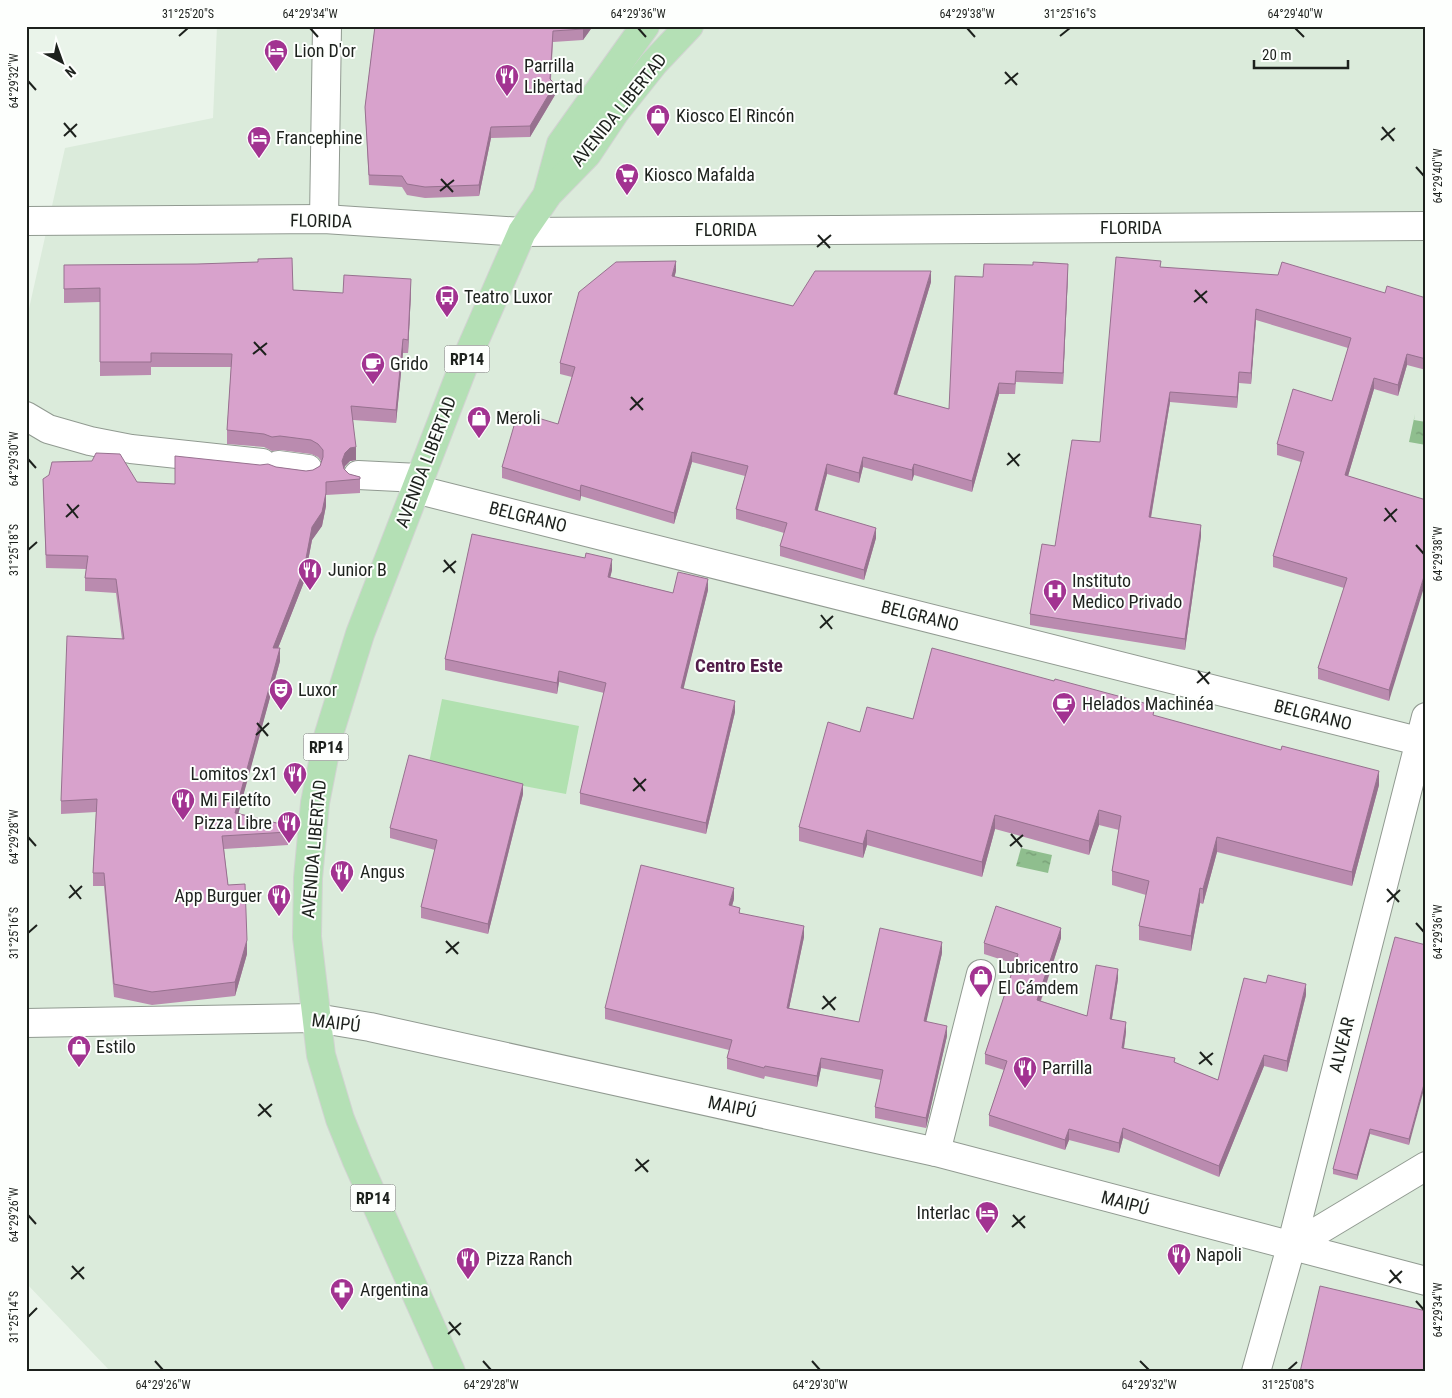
<svg xmlns="http://www.w3.org/2000/svg" width="1452" height="1398" font-family="'Roboto Condensed',sans-serif">
	<style>
		.built { fill: #dbebdb }
		.green { fill: #b1e1b0 }
		.water { fill: url(#water-ripples) }
		.lines { fill: none; stroke-linecap: round; stroke-linejoin: round }
		.minor-casing { stroke: #919a91; stroke-width: 30 }
		.major-casing { stroke: #d2d3d2; stroke-width: 30 }
		.minor { stroke: #fff; stroke-width: 28 }
		.major { stroke: #b4e0b5; stroke-width: 28 }
		.wall { fill: #ba8baf }
		.shaded-wall { fill: #97718f }
		.building { fill: #d8a2cc; stroke: #97718f }
		.ticks { fill: none; stroke: #1d211d; stroke-width: 2 }
		.labels { text-anchor: middle; stroke-width: 4; stroke-linejoin: round; paint-order: stroke }
		.shield { fill: #fdfffd; stroke: #606460; stroke-width: 1 }
		.shield-label { font-size: 16px; font-weight: bold; fill: #1d211d }
		.poi-label { font-size: 18px; fill: #1d211d; stroke: #fdfffd; text-anchor: start }
		.street-label { font-size: 18px; fill: #1d211d; stroke: #fdfffd }
		.neighbourhood-label { font-size: 19px; font-weight: bold; fill: #521d4a; stroke: #fdfffd }
		.neatline { fill: none; stroke: #1d211d; stroke-width: 2 }
		.ticks-label { font-size: 12px; text-anchor: middle; fill: #1d211d }
	</style>
	<defs>
		<pattern id="water-ripples" width="26" height="14" patternUnits="userSpaceOnUse" patternTransform="scale(1.25)"><rect width="26" height="14" fill="#8fbe8e"/><path d="M2 4q2-2 4 0t4 0M15 11q2-2 4 0t4 0" fill="none" stroke="#749a73"/></pattern>
	</defs>
	<rect width="100%" height="100%" fill="#eaf4ea"/>
	<path class="built" d="M 217,26 L 1426,26 L 1426,1372 L 111,1372 L 26,1283 L 26,322 L 65,148 L 213,118 Z"/>
	<path class="green" d="M 442,699 L 579,726 L 566,794 L 428,768 Z"/>
	<g class="water">
		<path d="M 1415,414 L 1414,420 L 1426,422 L 1426,445 L 1409,442 Z"/>
		<path d="M 1021,848 L 1052,855 L 1048,873 L 1016,866 Z"/>
	</g>
	<g class="lines">
		<g class="minor-casing">
			<g id="minor">
				<path d="M 324,219 L 327,26"/>
				<path d="M 26,221 L 324,219 L 522,232 L 1426,226"/>
				<path d="M 26,416 L 48,429 L 90,441 L 131,449 L 262,463"/>
				<path d="M 278,465 L 308,469"/>
				<path d="M 358,475 L 419,478"/>
				<path d="M 415,489 L 1426,743"/>
				<path d="M 26,1023 L 316,1018 L 370,1027 L 936,1152 L 1426,1281"/>
				<path d="M 936,1152 L 981,974"/>
				<path d="M 1291,1247 L 1426,1166"/>
				<path d="M 1256,1372 L 1291,1247 L 1426,717"/>
			</g>
		</g>
		<g class="major-casing">
			<g id="major">
				<path d="M 548,192 L 561,144 L 645,26"/>
				<path d="M 451,1372 L 357,1161 L 340,1119 L 321,1055 L 307,937 L 308,878 L 315,803 L 328,737 L 360,634 L 463,367 L 522,232 L 548,194 L 587,154 L 615,112 L 654,63 L 689,26"/>
			</g>
		</g>
		<use href="#minor" class="minor"/>
		<use href="#major" class="major"/>
	</g>
	<g class="wall">
		<path d="M 375,26 L 593,26 L 583,40 L 553,42 L 551,79 L 555,95 L 530,137 L 491,138 L 479,196 L 425,198 L 407,195 L 402,187 L 369,185 L 365,107 Z"/>
		<path d="M 64,265 L 293,290 L 343,293 L 411,292 L 408,353 L 403,353 L 396,423 L 353,420 L 356,460 L 350,461 L 345,466 L 344,469 L 349,474 L 360,477 L 360,493 L 326,495 L 326,506 L 322,526 L 312,540 L 304,582 L 278,648 L 280,661 L 238,813 L 289,826 L 288,845 L 224,849 L 228,885 L 247,954 L 235,996 L 152,1005 L 114,997 L 104,886 L 93,886 L 93,873 L 96,812 L 61,814 L 61,801 L 122,639 L 116,593 L 85,591 L 85,578 L 86,569 L 46,568 L 43,479 L 175,484 L 276,467 L 306,471 L 313,470 L 320,466 L 322,462 L 318,457 L 311,454 L 280,450 L 272,451 L 264,447 L 227,444 L 227,430 L 231,367 L 151,367 L 151,375 L 100,376 L 100,302 L 64,303 Z"/>
		<path d="M 1161,267 L 1426,298 L 1426,370 L 1407,365 L 1398,396 L 1374,389 L 1348,476 L 1426,500 L 1389,701 L 1318,679 L 1318,668 L 1344,588 L 1273,567 L 1273,556 L 1301,462 L 1277,455 L 1277,444 L 1332,401 L 1348,348 L 1256,320 L 1251,384 L 1239,383 L 1237,408 L 1170,402 L 1151,518 L 1201,536 L 1185,650 L 1030,625 L 1030,614 L 1055,546 L 1100,442 Z"/>
		<path d="M 676,271 L 674,277 L 793,306 L 931,282 L 897,395 L 949,409 L 983,277 L 1068,274 L 1063,384 L 1016,382 L 1015,394 L 999,394 L 972,492 L 914,475 L 912,481 L 863,467 L 859,483 L 827,474 L 817,511 L 876,538 L 864,580 L 780,556 L 780,546 L 784,533 L 736,519 L 736,509 L 745,476 L 692,462 L 674,524 L 581,496 L 580,501 L 502,478 L 502,467 L 558,424 L 572,377 L 560,374 L 560,363 Z"/>
		<path d="M 612,570 L 610,577 L 673,593 L 708,590 L 683,689 L 735,712 L 706,834 L 580,804 L 580,793 L 604,693 L 559,682 L 557,694 L 445,670 L 445,659 Z"/>
		<path d="M 1155,716 L 1379,785 L 1352,886 L 1217,852 L 1203,904 L 1200,903 L 1191,951 L 1139,940 L 1139,926 L 1146,895 L 1112,885 L 1112,871 L 1119,830 L 1099,825 L 1089,855 L 995,829 L 982,877 L 867,845 L 863,858 L 799,841 L 799,827 L 860,732 L 913,719 Z"/>
		<path d="M 523,794 L 488,934 L 421,918 L 421,907 L 435,850 L 390,838 L 390,828 Z"/>
		<path d="M 734,899 L 732,906 L 740,913 L 804,937 L 789,1008 L 859,1022 L 942,953 L 926,1021 L 947,1036 L 926,1128 L 875,1118 L 875,1107 L 881,1080 L 821,1068 L 817,1087 L 765,1076 L 764,1079 L 727,1069 L 727,1058 L 729,1050 L 605,1019 L 605,1008 Z"/>
		<path d="M 1061,938 L 1041,1001 L 1087,1016 L 1118,979 L 1112,1019 L 1126,1032 L 1124,1049 L 1175,1063 L 1218,1080 L 1306,995 L 1287,1072 L 1264,1066 L 1219,1177 L 1123,1138 L 1119,1153 L 1069,1140 L 1065,1150 L 989,1126 L 989,1115 L 1004,1070 L 985,1064 L 985,1054 L 1015,964 L 984,954 L 984,943 Z"/>
		<path d="M 1426,945 L 1409,1145 L 1370,1134 L 1357,1180 L 1333,1174 L 1333,1169 Z"/>
	</g>
	<g class="shaded-wall">
		<path d="M 585,26 L 593,26 L 583,40 L 583,29 Z"/>
		<path d="M 555,84 L 555,95 L 530,137 L 530,126 Z"/>
		<path d="M 491,127 L 491,138 L 479,196 L 479,185 Z"/>
		<path d="M 676,261 L 676,271 L 672,287 L 672,276 Z"/>
		<path d="M 1068,264 L 1068,274 L 1063,384 L 1063,373 Z"/>
		<path d="M 931,271 L 931,282 L 894,404 L 894,394 Z"/>
		<path d="M 411,279 L 411,292 L 408,353 L 408,340 Z"/>
		<path d="M 1256,309 L 1256,320 L 1251,384 L 1251,373 Z"/>
		<path d="M 403,339 L 403,353 L 396,423 L 396,410 Z"/>
		<path d="M 1407,354 L 1407,365 L 1398,396 L 1398,385 Z"/>
		<path d="M 1239,372 L 1239,383 L 1237,408 L 1237,397 Z"/>
		<path d="M 1374,378 L 1374,389 L 1345,486 L 1345,475 Z"/>
		<path d="M 999,383 L 999,394 L 972,492 L 972,481 Z"/>
		<path d="M 1170,392 L 1170,402 L 1149,528 L 1149,517 Z"/>
		<path d="M 356,447 L 356,460 L 350,461 L 345,466 L 342,475 L 342,461 L 345,453 L 350,448 Z"/>
		<path d="M 692,452 L 692,462 L 674,524 L 674,513 Z"/>
		<path d="M 863,457 L 863,467 L 859,483 L 859,473 Z"/>
		<path d="M 827,464 L 827,474 L 815,521 L 815,510 Z"/>
		<path d="M 914,464 L 914,475 L 912,481 L 912,470 Z"/>
		<path d="M 326,482 L 326,506 L 322,526 L 312,540 L 304,582 L 273,661 L 273,648 Z"/>
		<path d="M 581,485 L 581,496 L 580,501 L 580,491 Z"/>
		<path d="M 1201,525 L 1201,536 L 1185,650 L 1185,639 Z"/>
		<path d="M 876,528 L 876,538 L 864,580 L 864,570 Z"/>
		<path d="M 612,559 L 612,570 L 608,587 L 608,577 Z"/>
		<path d="M 1426,570 L 1426,581 L 1389,701 L 1389,690 Z"/>
		<path d="M 708,579 L 708,590 L 681,699 L 681,688 Z"/>
		<path d="M 280,648 L 280,661 L 235,826 L 235,813 Z"/>
		<path d="M 559,671 L 559,682 L 557,694 L 557,683 Z"/>
		<path d="M 735,701 L 735,712 L 706,834 L 706,823 Z"/>
		<path d="M 1379,771 L 1379,785 L 1352,886 L 1352,872 Z"/>
		<path d="M 523,784 L 523,794 L 488,934 L 488,924 Z"/>
		<path d="M 1099,810 L 1099,825 L 1089,855 L 1089,841 Z"/>
		<path d="M 995,815 L 995,829 L 982,877 L 982,862 Z"/>
		<path d="M 867,830 L 867,845 L 863,858 L 863,844 Z"/>
		<path d="M 1217,837 L 1217,852 L 1203,904 L 1203,889 Z"/>
		<path d="M 734,888 L 734,899 L 729,916 L 729,905 Z"/>
		<path d="M 1200,888 L 1200,903 L 1191,951 L 1191,936 Z"/>
		<path d="M 804,926 L 804,937 L 787,1018 L 787,1008 Z"/>
		<path d="M 1061,928 L 1061,938 L 1037,1011 L 1037,1000 Z"/>
		<path d="M 247,940 L 247,954 L 235,996 L 235,982 Z"/>
		<path d="M 942,942 L 942,953 L 924,1032 L 924,1021 Z"/>
		<path d="M 1118,969 L 1118,979 L 1110,1030 L 1110,1019 Z"/>
		<path d="M 1306,984 L 1306,995 L 1287,1072 L 1287,1061 Z"/>
		<path d="M 1126,1022 L 1126,1032 L 1122,1059 L 1122,1048 Z"/>
		<path d="M 947,1026 L 947,1036 L 926,1128 L 926,1118 Z"/>
		<path d="M 1264,1055 L 1264,1066 L 1219,1177 L 1219,1166 Z"/>
		<path d="M 821,1058 L 821,1068 L 817,1087 L 817,1076 Z"/>
		<path d="M 1426,1077 L 1426,1082 L 1409,1145 L 1409,1139 Z"/>
		<path d="M 1123,1128 L 1123,1138 L 1119,1153 L 1119,1143 Z"/>
		<path d="M 1069,1129 L 1069,1140 L 1065,1150 L 1065,1140 Z"/>
		<path d="M 1370,1129 L 1370,1134 L 1357,1180 L 1357,1175 Z"/>
	</g>
	<g class="building">
		<path d="M 375,26 L 585,26 L 583,29 L 553,31 L 550,79 L 555,84 L 530,126 L 491,127 L 479,185 L 425,187 L 407,184 L 402,176 L 369,175 L 365,107 Z"/>
		<path d="M 1116,257 L 1161,261 L 1160,267 L 1278,275 L 1282,262 L 1385,293 L 1387,286 L 1426,298 L 1426,359 L 1407,354 L 1398,385 L 1374,378 L 1345,475 L 1426,500 L 1426,570 L 1389,690 L 1318,668 L 1347,578 L 1273,556 L 1304,452 L 1277,444 L 1293,389 L 1332,401 L 1351,338 L 1256,309 L 1251,373 L 1239,372 L 1237,397 L 1170,392 L 1149,517 L 1201,525 L 1185,639 L 1030,614 L 1042,544 L 1055,546 L 1072,440 L 1100,442 Z"/>
		<path d="M 292,258 L 293,290 L 343,293 L 344,275 L 411,279 L 408,340 L 403,339 L 396,410 L 351,406 L 356,447 L 350,448 L 345,453 L 342,461 L 344,469 L 349,474 L 360,477 L 360,479 L 326,482 L 326,493 L 322,512 L 312,527 L 304,569 L 273,648 L 280,648 L 235,813 L 289,826 L 288,832 L 222,836 L 228,885 L 245,884 L 247,940 L 235,982 L 152,992 L 114,984 L 104,873 L 93,873 L 97,799 L 61,801 L 67,636 L 124,639 L 116,579 L 85,578 L 88,556 L 46,555 L 43,479 L 49,475 L 52,462 L 92,461 L 96,453 L 120,454 L 137,482 L 175,484 L 175,456 L 260,465 L 268,464 L 276,467 L 306,471 L 313,470 L 320,466 L 323,457 L 323,450 L 318,444 L 311,440 L 280,436 L 272,437 L 264,434 L 227,430 L 232,354 L 151,353 L 151,362 L 100,362 L 100,288 L 64,289 L 64,265 L 197,264 L 258,262 L 258,259 Z"/>
		<path d="M 676,261 L 672,276 L 793,306 L 815,271 L 931,271 L 894,394 L 949,409 L 955,276 L 983,277 L 984,264 L 1033,265 L 1033,262 L 1068,264 L 1063,373 L 1016,371 L 1015,384 L 999,383 L 972,481 L 914,464 L 912,470 L 863,457 L 859,473 L 827,464 L 815,510 L 876,528 L 864,570 L 780,546 L 787,523 L 736,509 L 748,466 L 692,452 L 674,513 L 581,485 L 580,491 L 502,467 L 518,412 L 558,424 L 575,367 L 560,363 L 579,292 L 616,262 Z"/>
		<path d="M 472,534 L 585,558 L 586,553 L 612,559 L 608,577 L 673,593 L 678,572 L 708,579 L 681,688 L 735,701 L 706,823 L 580,793 L 606,683 L 559,671 L 557,683 L 445,659 Z"/>
		<path d="M 932,648 L 1054,681 L 1055,679 L 1155,706 L 1153,715 L 1281,750 L 1282,746 L 1379,771 L 1352,872 L 1217,837 L 1203,889 L 1200,888 L 1191,936 L 1139,926 L 1149,881 L 1112,871 L 1121,816 L 1099,810 L 1089,841 L 995,815 L 982,862 L 867,830 L 863,844 L 799,827 L 828,722 L 860,732 L 867,707 L 913,719 Z"/>
		<path d="M 409,755 L 523,784 L 488,924 L 421,907 L 437,840 L 390,828 Z"/>
		<path d="M 641,865 L 734,888 L 729,905 L 740,908 L 739,913 L 804,926 L 787,1008 L 859,1022 L 880,928 L 942,942 L 924,1021 L 947,1026 L 926,1118 L 875,1107 L 883,1070 L 821,1058 L 817,1076 L 765,1066 L 764,1068 L 727,1058 L 732,1040 L 605,1008 Z"/>
		<path d="M 996,906 L 1061,928 L 1037,1000 L 1087,1016 L 1096,965 L 1118,969 L 1110,1019 L 1126,1022 L 1122,1048 L 1175,1058 L 1174,1062 L 1218,1080 L 1244,978 L 1266,983 L 1268,975 L 1306,984 L 1287,1061 L 1264,1055 L 1219,1166 L 1123,1128 L 1119,1143 L 1069,1129 L 1065,1140 L 989,1115 L 1007,1061 L 985,1054 L 1018,954 L 984,943 Z"/>
		<path d="M 1395,937 L 1426,945 L 1426,1077 L 1409,1139 L 1370,1129 L 1357,1175 L 1333,1169 Z"/>
		<path d="M 1320,1286 L 1426,1311 L 1426,1372 L 1300,1372 Z"/>
	</g>
	<path class="ticks" d="M 310,28 L 318,37M 638,28 L 646,37M 967,28 L 975,37M 1295,28 L 1304,37M 179,36 L 188,28M 1060,36 L 1070,28M 1005,72 L 1017,85M 28,81 L 36,90M 1005,84 L 1018,73M 64,123 L 76,137M 1382,127 L 1394,141M 64,136 L 77,124M 1381,140 L 1395,128M 1416,167 L 1424,176M 441,179 L 453,192M 440,191 L 454,180M 818,235 L 830,248M 817,247 L 831,235M 1195,290 L 1207,303M 1194,302 L 1207,291M 254,342 L 266,355M 253,354 L 267,343M 631,397 L 643,410M 630,410 L 643,398M 1008,453 L 1019,466M 28,459 L 36,468M 1007,465 L 1020,454M 67,504 L 78,518M 1385,508 L 1396,522M 66,517 L 79,505M 1384,521 L 1397,509M 1416,545 L 1424,554M 28,550 L 37,542M 444,560 L 455,573M 443,572 L 456,561M 821,615 L 832,629M 820,628 L 833,616M 1198,671 L 1209,684M 1197,683 L 1210,672M 257,723 L 268,736M 256,735 L 269,723M 634,778 L 645,791M 633,791 L 646,779M 1011,834 L 1022,847M 28,837 L 36,846M 1010,846 L 1023,835M 70,885 L 81,899M 1387,889 L 1399,902M 69,898 L 82,886M 1387,902 L 1400,890M 1416,923 L 1424,932M 28,933 L 37,925M 446,941 L 458,954M 446,953 L 459,942M 823,996 L 835,1010M 822,1009 L 836,997M 1200,1052 L 1212,1065M 1199,1064 L 1213,1053M 259,1104 L 271,1117M 258,1116 L 272,1104M 636,1159 L 648,1172M 635,1171 L 649,1160M 28,1215 L 36,1224M 1013,1215 L 1025,1228M 1012,1227 L 1025,1216M 72,1266 L 84,1279M 1390,1270 L 1401,1283M 71,1279 L 84,1267M 1389,1283 L 1402,1271M 1416,1301 L 1424,1310M 28,1317 L 37,1308M 449,1322 L 460,1335M 448,1334 L 461,1323M 155,1361 L 163,1370M 483,1361 L 491,1370M 812,1361 L 820,1370M 1140,1361 L 1149,1370M 1288,1370 L 1297,1362"/>
	<defs>
		<g id="hotel-pin" transform="scale(1.25)"><path d="M0 17L-7.5 6A9.5 9.5 0 1 1 7.5 6Z" fill="#a23391" stroke="#fdfffd"/><path d="M-6-4.5h1.5V1H6V5H4.5V3h-9V5H-6ZM-4 0a1.8 1.8 0 1 1 3.6 0ZM.5 0V-2.5h3Q6-2.5 6 0Z" fill="#fff"/></g>
		<g id="restaurant-pin" transform="scale(1.25)"><path d="M0 17L-7.5 6A9.5 9.5 0 1 1 7.5 6Z" fill="#a23391" stroke="#fdfffd"/><path d="M-5-6h1v4h1v-4h1v4h1v-4h1v5L-1.5 .5V6h-2V.5L-5-1ZM5-6V6H3V1.5H1.5Q1.5-4 5-6Z" fill="#fff"/></g>
		<g id="shop-pin" transform="scale(1.25)"><path d="M0 17L-7.5 6A9.5 9.5 0 1 1 7.5 6Z" fill="#a23391" stroke="#fdfffd"/><path d="M-5-2.5h2.3a2.7 3.5 0 0 1 5.4 0H5L5.5 6h-11ZM-1.5-2.5h3a1.5 2.3 0 0 0-3 0Z" fill="#fff"/></g>
		<g id="supermarket-pin" transform="scale(1.25)"><path d="M0 17L-7.5 6A9.5 9.5 0 1 1 7.5 6Z" fill="#a23391" stroke="#fdfffd"/><path d="M-6-5.5h2.5l.6 2H6L4.5 2H-2.5L-4.4-4H-6ZM-1.5 3.2a1.3 1.3 0 1 0 .1 0ZM3 3.2a1.3 1.3 0 1 0 .1 0Z" fill="#fff"/></g>
		<g id="bus-pin" transform="scale(1.25)"><path d="M0 17L-7.5 6A9.5 9.5 0 1 1 7.5 6Z" fill="#a23391" stroke="#fdfffd"/><path d="M-5-6H5V4H4V6H2V4H-2V6H-4V4H-5ZM-3.5-4V0h7V-4ZM-3.5 1.2v1.5H-2V1.2ZM2 1.2v1.5H3.5V1.2Z" fill="#fff"/></g>
		<g id="cafe-pin" transform="scale(1.25)"><path d="M0 17L-7.5 6A9.5 9.5 0 1 1 7.5 6Z" fill="#a23391" stroke="#fdfffd"/><path d="M-5.5-4.5H6V0H3Q3 3.5 0 3.5H-2.5Q-5.5 3.5-5.5 0ZM3-3.2v2h1.7v-2ZM-6 4.5H4V6H-6Z" fill="#fff"/></g>
		<g id="hospital-pin" transform="scale(1.25)"><path d="M0 17L-7.5 6A9.5 9.5 0 1 1 7.5 6Z" fill="#a23391" stroke="#fdfffd"/><path d="M-5-5h3v3.5h4V-5h3V5h-3V1.5h-4V5h-3Z" fill="#fff"/></g>
		<g id="theatre-pin" transform="scale(1.25)"><path d="M0 17L-7.5 6A9.5 9.5 0 1 1 7.5 6Z" fill="#a23391" stroke="#fdfffd"/><path d="M-5-5.5Q0-4 5-5.5V0Q5 5 0 6Q-5 5-5 0ZM-3.3-2.5H-1v1.5H-3.3ZM1-2.5H3.3v1.5H1ZM-2.8 1Q0 5.5 2.8 1Z" fill="#fff"/></g>
		<g id="pharmacy-pin" transform="scale(1.25)"><path d="M0 17L-7.5 6A9.5 9.5 0 1 1 7.5 6Z" fill="#a23391" stroke="#fdfffd"/><path d="M-2-6h4v4h4v4h-4v4h-4v-4h-4v-4h4Z" fill="#fff"/></g>
	</defs>
	<g fill-rule="evenodd">
		<use href="#hotel-pin" x="276" y="51"/>
		<use href="#restaurant-pin" x="507" y="76"/>
		<use href="#shop-pin" x="658" y="116"/>
		<use href="#hotel-pin" x="259" y="138"/>
		<use href="#supermarket-pin" x="627" y="175"/>
		<use href="#bus-pin" x="447" y="297"/>
		<use href="#cafe-pin" x="373" y="364"/>
		<use href="#shop-pin" x="479" y="418"/>
		<use href="#restaurant-pin" x="310" y="570"/>
		<use href="#hospital-pin" x="1055" y="591"/>
		<use href="#theatre-pin" x="281" y="690"/>
		<use href="#cafe-pin" x="1064" y="704"/>
		<use href="#restaurant-pin" x="295" y="774"/>
		<use href="#restaurant-pin" x="183" y="800"/>
		<use href="#restaurant-pin" x="289" y="823"/>
		<use href="#restaurant-pin" x="342" y="872"/>
		<use href="#restaurant-pin" x="279" y="896"/>
		<use href="#shop-pin" x="981" y="977"/>
		<use href="#shop-pin" x="79" y="1047"/>
		<use href="#restaurant-pin" x="1025" y="1068"/>
		<use href="#hotel-pin" x="987" y="1213"/>
		<use href="#restaurant-pin" x="1179" y="1255"/>
		<use href="#restaurant-pin" x="468" y="1259"/>
		<use href="#pharmacy-pin" x="342" y="1290"/>
	</g>
	<g class="labels">
		<g class="shield">
			<rect x="444.5" y="345.5" width="45" height="27" rx="4"/>
			<rect x="303.5" y="733.5" width="45" height="27" rx="4"/>
			<rect x="350.5" y="1184.5" width="45" height="27" rx="4"/>
		</g>
		<g class="shield-label">
			<text x="467" y="365">RP14</text>
			<text x="326" y="753">RP14</text>
			<text x="373" y="1204">RP14</text>
		</g>
		<g class="poi-label">
			<text x="294" y="57">Lion D'or</text>
			<text x="524" y="72">Parrilla<tspan x="524" dy="21">Libertad</tspan></text>
			<text x="676" y="122">Kiosco El Rincón</text>
			<text x="276" y="144">Francephine</text>
			<text x="644" y="181">Kiosco Mafalda</text>
			<text x="464" y="303">Teatro Luxor</text>
			<text x="390" y="370">Grido</text>
			<text x="496" y="424">Meroli</text>
			<text x="328" y="576">Junior B</text>
			<text x="1072" y="587">Instituto<tspan x="1072" dy="21">Medico Privado</tspan></text>
			<text x="298" y="696">Luxor</text>
			<text x="1082" y="710">Helados Machinéa</text>
			<text x="278" y="780" text-anchor="end">Lomitos 2x1</text>
			<text x="200" y="806">Mi Filetíto</text>
			<text x="272" y="829" text-anchor="end">Pizza Libre</text>
			<text x="360" y="878">Angus</text>
			<text x="262" y="902" text-anchor="end">App Burguer</text>
			<text x="998" y="973">Lubricentro<tspan x="998" dy="21">El Cámdem</tspan></text>
			<text x="96" y="1053">Estilo</text>
			<text x="1042" y="1074">Parrilla</text>
			<text x="970" y="1219" text-anchor="end">Interlac</text>
			<text x="1196" y="1261">Napoli</text>
			<text x="486" y="1265">Pizza Ranch</text>
			<text x="360" y="1296">Argentina</text>
		</g>
		<g class="street-label">
			<text transform="translate(619 110) rotate(-51)" y="6">AVENIDA LIBERTAD</text>
			<text transform="translate(321 221) rotate(1)" y="6">FLORIDA</text>
			<text x="1131" y="234">FLORIDA</text>
			<text x="726" y="236">FLORIDA</text>
			<text transform="translate(426 462) rotate(-69)" y="6">AVENIDA LIBERTAD</text>
			<text transform="translate(528 517) rotate(14)" y="6">BELGRANO</text>
			<text transform="translate(920 616) rotate(14)" y="6">BELGRANO</text>
			<text transform="translate(1313 715) rotate(14)" y="6">BELGRANO</text>
			<text transform="translate(314 849) rotate(-85)" y="6">AVENIDA LIBERTAD</text>
			<text transform="translate(336 1023) rotate(7)" y="6">MAIPÚ</text>
			<text transform="translate(1342 1045) rotate(-76)" y="6">ALVEAR</text>
			<text transform="translate(732 1107) rotate(12)" y="6">MAIPÚ</text>
			<text transform="translate(1125 1203) rotate(15)" y="6">MAIPÚ</text>
		</g>
		<g class="neighbourhood-label">
			<text x="739" y="672">Centro Este</text>
		</g>
	</g>
	<rect width="1452" height="1398" fill="none" stroke="#fdfffd" stroke-width="55"/>
	<g transform="translate(62 62) rotate(139)" stroke="#fdfffd" stroke-width="4" paint-order="stroke">
	<path d="M0-4L9 19L0 12L-9 19Z" fill="#1d211d"/>
	<text y="-8" font-size="14" font-weight="bold" text-anchor="middle" fill="#1d211d">N</text>
	</g>
	<path d="M1254 60v8h94v-8" fill="none" stroke="#1d211d" stroke-width="2.5"/>
	<text x="1262" y="60" font-size="15" fill="#1d211d" stroke="#fdfffd" stroke-width="4" paint-order="stroke">20 m</text>
	<rect x="28" y="28" width="1396" height="1342" class="neatline"/>
	<g class="ticks-label">
		<text x="188" y="18">31°25'20"S</text>
		<text x="310" y="18">64°29'34"W</text>
		<text x="638" y="18">64°29'36"W</text>
		<text x="967" y="18">64°29'38"W</text>
		<text x="1070" y="18">31°25'16"S</text>
		<text x="1295" y="18">64°29'40"W</text>
		<text transform="translate(14 81) rotate(-90)" y="4">64°29'32"W</text>
		<text transform="translate(1438 176) rotate(-90)" y="4">64°29'40"W</text>
		<text transform="translate(14 459) rotate(-90)" y="4">64°29'30"W</text>
		<text transform="translate(14 550) rotate(-90)" y="4">31°25'18"S</text>
		<text transform="translate(1438 554) rotate(-90)" y="4">64°29'38"W</text>
		<text transform="translate(14 837) rotate(-90)" y="4">64°29'28"W</text>
		<text transform="translate(1438 932) rotate(-90)" y="4">64°29'36"W</text>
		<text transform="translate(14 933) rotate(-90)" y="4">31°25'16"S</text>
		<text transform="translate(14 1215) rotate(-90)" y="4">64°29'26"W</text>
		<text transform="translate(1438 1310) rotate(-90)" y="4">64°29'34"W</text>
		<text transform="translate(14 1317) rotate(-90)" y="4">31°25'14"S</text>
		<text x="163" y="1389">64°29'26"W</text>
		<text x="491" y="1389">64°29'28"W</text>
		<text x="820" y="1389">64°29'30"W</text>
		<text x="1149" y="1389">64°29'32"W</text>
		<text x="1288" y="1389">31°25'08"S</text>
	</g>
</svg>
